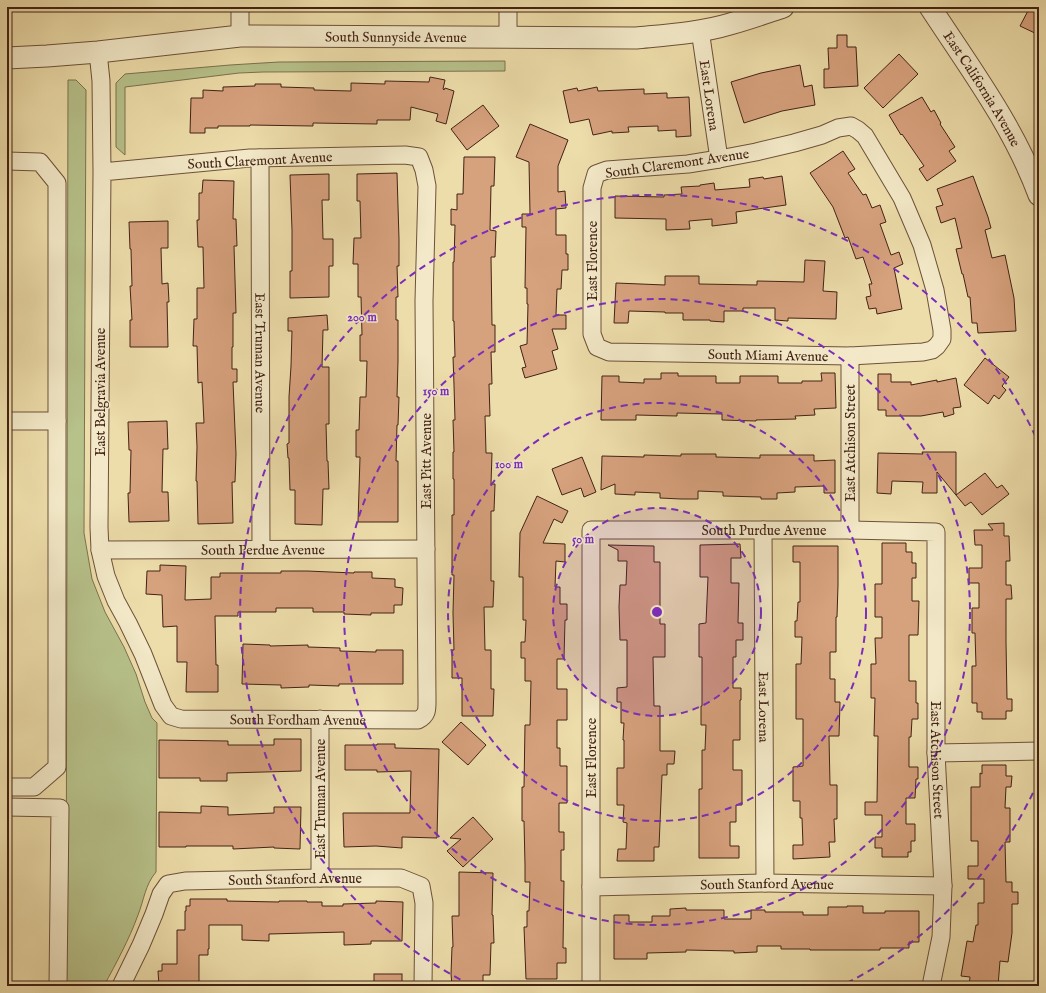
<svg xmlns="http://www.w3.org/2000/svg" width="1046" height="993" font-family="'IM FELL English',serif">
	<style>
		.green { fill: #b7c18a; stroke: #7c7250 }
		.building { fill: #d6a17d; stroke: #422215 }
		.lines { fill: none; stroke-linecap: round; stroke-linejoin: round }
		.minor-casing { stroke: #6d513a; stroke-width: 19 }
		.tertiary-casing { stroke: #6d513a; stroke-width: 23 }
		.minor { stroke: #f3e9c8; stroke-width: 17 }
		.tertiary { stroke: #f3e9c8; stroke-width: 21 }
		.ring { fill: none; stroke: #7b2cbf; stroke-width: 2; stroke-dasharray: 7 5 }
		.labels { text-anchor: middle; stroke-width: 3; stroke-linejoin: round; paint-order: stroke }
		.street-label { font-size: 14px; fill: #422215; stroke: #f3e9c8 }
		.centre { fill: #7b2cbf; stroke: #f3e9c8; stroke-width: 2 }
		.ring-label { font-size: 12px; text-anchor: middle; font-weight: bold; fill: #7b2cbf; stroke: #f3e9c8; stroke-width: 3; stroke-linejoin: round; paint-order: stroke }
	</style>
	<rect width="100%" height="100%" fill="#edddaa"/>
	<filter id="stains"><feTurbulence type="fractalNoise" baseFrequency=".005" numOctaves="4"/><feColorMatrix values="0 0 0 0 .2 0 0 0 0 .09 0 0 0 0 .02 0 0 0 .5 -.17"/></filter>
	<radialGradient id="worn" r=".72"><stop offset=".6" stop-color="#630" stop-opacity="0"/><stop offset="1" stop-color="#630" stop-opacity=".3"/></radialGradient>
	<g class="green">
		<path d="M 505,61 L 505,71 L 263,72 L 239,73 L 125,87 L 125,155 L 116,147 L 116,83 L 125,74 L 230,65 L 279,62 Z"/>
		<path d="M 68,80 L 76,80 L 86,90 L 84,533 L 92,579 L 105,612 L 124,647 L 136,674 L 145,702 L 152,718 L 157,723 L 156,872 C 145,885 144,900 138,915 C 129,940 116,963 104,986 L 66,986 Z"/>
	</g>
	<g class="building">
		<path d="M 1030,7 L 1039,7 L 1039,35 L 1020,26 Z"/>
		<path d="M 837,35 L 847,35 L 847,47 L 856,47 L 858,86 L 824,88 L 824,69 L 829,69 L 828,48 L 837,48 Z"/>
		<path d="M 899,54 L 918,74 L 883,108 L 864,88 Z"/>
		<path d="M 800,65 L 804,87 L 812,85 L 815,105 L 782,111 L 744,123 L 731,82 L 761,73 Z"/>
		<path d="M 430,77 L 445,80 L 443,89 L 444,90 L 445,88 L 454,91 L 446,124 L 436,121 L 438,114 L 411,107 L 410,120 L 377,120 L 377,124 L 313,123 L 313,126 L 250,125 L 250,126 L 218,126 L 218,128 L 205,128 L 205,133 L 190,133 L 191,98 L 203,98 L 203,90 L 223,91 L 223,87 L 255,86 L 255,84 L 281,84 L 281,87 L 314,88 L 314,90 L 351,91 L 351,83 L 385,84 L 385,81 L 429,82 Z"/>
		<path d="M 597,87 L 598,91 L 644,89 L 644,94 L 667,93 L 667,98 L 689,97 L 691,136 L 676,137 L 676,130 L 658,131 L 658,126 L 628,127 L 629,132 L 612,133 L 612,131 L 593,135 L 589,119 L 570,123 L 563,91 L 577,88 L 578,91 Z"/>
		<path d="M 922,97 L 931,112 L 934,110 L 941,123 L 940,124 L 955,147 L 949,151 L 956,161 L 927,181 L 919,169 L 924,166 L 902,134 L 901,135 L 889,115 Z"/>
		<path d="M 483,105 L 499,126 L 467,150 L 451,129 Z"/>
		<path d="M 530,124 L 568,140 L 558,166 L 558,192 L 565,191 L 566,208 L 556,209 L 556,235 L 566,235 L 566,254 L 568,254 L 568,270 L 562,270 L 561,289 L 557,289 L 556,315 L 566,315 L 566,329 L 552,329 L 558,349 L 552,351 L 557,369 L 525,378 L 522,368 L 526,367 L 520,346 L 527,344 L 528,304 L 527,304 L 527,288 L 525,288 L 526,227 L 522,227 L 522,214 L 530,214 L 529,162 L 516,157 Z"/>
		<path d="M 843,151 L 855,169 L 848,173 L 863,195 L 866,194 L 872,208 L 880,205 L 886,222 L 880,224 L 891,255 L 899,252 L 903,264 L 894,268 L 902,309 L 877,314 L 876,308 L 869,309 L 866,297 L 871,296 L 869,284 L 872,284 L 863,257 L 856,259 L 848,237 L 845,238 L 833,207 L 810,173 Z"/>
		<path d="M 464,157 L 495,157 L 494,186 L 491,186 L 490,230 L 496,231 L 495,257 L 491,257 L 492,325 L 495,325 L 495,352 L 491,352 L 492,384 L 489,384 L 490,416 L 485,416 L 486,453 L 492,453 L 491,484 L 495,484 L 494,511 L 491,511 L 491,581 L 494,581 L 493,607 L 484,607 L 485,650 L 491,650 L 491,689 L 494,689 L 493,716 L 462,716 L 462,678 L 452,678 L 452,650 L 454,650 L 453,613 L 454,575 L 452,575 L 452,515 L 454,515 L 454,479 L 453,479 L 453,452 L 454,452 L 453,420 L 455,420 L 454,385 L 453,357 L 455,357 L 454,321 L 453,321 L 453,262 L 454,262 L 455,225 L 451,225 L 451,209 L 457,210 L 457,194 L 463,194 Z"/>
		<path d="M 397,173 L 399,239 L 399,266 L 397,266 L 398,297 L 396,297 L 396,320 L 398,320 L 398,361 L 397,397 L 399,397 L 398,425 L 397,425 L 396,461 L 398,461 L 398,522 L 358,522 L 360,457 L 356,457 L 356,430 L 359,430 L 360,397 L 366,397 L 367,361 L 360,361 L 360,335 L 362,335 L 361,297 L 358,297 L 358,264 L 353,264 L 354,238 L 361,238 L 360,201 L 357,201 L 357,174 Z"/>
		<path d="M 329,174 L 329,200 L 322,200 L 323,239 L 333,239 L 333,266 L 329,266 L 329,297 L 290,298 L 290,271 L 292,271 L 292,230 L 290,175 Z"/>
		<path d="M 782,176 L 786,205 L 736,212 L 737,223 L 712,226 L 712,219 L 689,221 L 690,229 L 666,230 L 666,219 L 615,218 L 615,196 L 664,197 L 664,195 L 682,194 L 681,187 L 700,186 L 700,185 L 714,183 L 715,190 L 750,187 L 749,179 L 763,177 L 764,179 Z"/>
		<path d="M 973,176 L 988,217 L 991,228 L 985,230 L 992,258 L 1005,255 L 1014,298 L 1016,331 L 978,333 L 977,323 L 972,323 L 970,297 L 968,297 L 963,274 L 962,274 L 956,249 L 962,248 L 955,218 L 941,223 L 936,207 L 943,205 L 937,189 Z"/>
		<path d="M 203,180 L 234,181 L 233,219 L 236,219 L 237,246 L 234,246 L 236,313 L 233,313 L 233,347 L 232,347 L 232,369 L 237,369 L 237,382 L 233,382 L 236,454 L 235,482 L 232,482 L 233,523 L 198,524 L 197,481 L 196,481 L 197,447 L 196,423 L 204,423 L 202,382 L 198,383 L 197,346 L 193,346 L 194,319 L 197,319 L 197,288 L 204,288 L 203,247 L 198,247 L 197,220 L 199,220 L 199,193 L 202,193 Z"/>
		<path d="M 168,221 L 168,248 L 161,248 L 162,284 L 168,283 L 169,302 L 167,302 L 168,347 L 130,347 L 130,320 L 132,320 L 130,286 L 132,286 L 131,249 L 130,249 L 129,222 Z"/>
		<path d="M 805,260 L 825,261 L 823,291 L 837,292 L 836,319 L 788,318 L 788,321 L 775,320 L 775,308 L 743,308 L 743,311 L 724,311 L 724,322 L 710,321 L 710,320 L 683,320 L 683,313 L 665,313 L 665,312 L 629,311 L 628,323 L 614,323 L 616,283 L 665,285 L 665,276 L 699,276 L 699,284 L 757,285 L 757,281 L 804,282 Z"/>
		<path d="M 327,315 L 328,330 L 323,330 L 322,367 L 329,367 L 329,424 L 326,424 L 327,461 L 328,461 L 329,489 L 323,489 L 322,525 L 295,524 L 295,490 L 290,490 L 289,458 L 288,458 L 287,444 L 289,443 L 289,397 L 291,366 L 292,331 L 288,331 L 288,318 Z"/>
		<path d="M 985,358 L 1009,377 L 1002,386 L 1006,390 L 999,399 L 994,395 L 988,404 L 964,385 Z"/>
		<path d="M 661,373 L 678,373 L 678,376 L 716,376 L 716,383 L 740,383 L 740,376 L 778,376 L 778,383 L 802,383 L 802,381 L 822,381 L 821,373 L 835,373 L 836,408 L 814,409 L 815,415 L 795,416 L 796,419 L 756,420 L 756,421 L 722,420 L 722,414 L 677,413 L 677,416 L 636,415 L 636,420 L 601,420 L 602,376 L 619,376 L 619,382 L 644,383 L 644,379 L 661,379 Z"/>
		<path d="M 878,374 L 891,374 L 891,382 L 911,382 L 911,385 L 937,380 L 937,382 L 956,378 L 961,407 L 953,408 L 954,414 L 944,417 L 943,412 L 921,416 L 886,416 L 886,410 L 878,410 Z"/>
		<path d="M 167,421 L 168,449 L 163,449 L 162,492 L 168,492 L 169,521 L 129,522 L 128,493 L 130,493 L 131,450 L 129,450 L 128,422 Z"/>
		<path d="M 922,452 L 956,452 L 956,495 L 985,473 L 997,488 L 1002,485 L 1009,494 L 982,515 L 971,502 L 965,506 L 937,472 L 937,493 L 922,493 L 923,482 L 892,481 L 891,494 L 877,493 L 878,453 L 923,454 Z"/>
		<path d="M 681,454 L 716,454 L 716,457 L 760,458 L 760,455 L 814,455 L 814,461 L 835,460 L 835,493 L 824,493 L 824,486 L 795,487 L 795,492 L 777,493 L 777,499 L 761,499 L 761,497 L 723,496 L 723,492 L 698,491 L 698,499 L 681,499 L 660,498 L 660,493 L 635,492 L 635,495 L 615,494 L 615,484 L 601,490 L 602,456 L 644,457 L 644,455 L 681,456 Z"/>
		<path d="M 582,457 L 596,492 L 584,497 L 581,488 L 562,495 L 552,469 Z"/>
		<path d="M 537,496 L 568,511 L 562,523 L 554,519 L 543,543 L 565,544 L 565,562 L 556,561 L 555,587 L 560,587 L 560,604 L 567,604 L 567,620 L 565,620 L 564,659 L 557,659 L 557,689 L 567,689 L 567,720 L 557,720 L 557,748 L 560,748 L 560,766 L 567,766 L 567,803 L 559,803 L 559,832 L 564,832 L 564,850 L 561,850 L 561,881 L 564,881 L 563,948 L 566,948 L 566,963 L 557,963 L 557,979 L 526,979 L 524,927 L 527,927 L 527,911 L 529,911 L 530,882 L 525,882 L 525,865 L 524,821 L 522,821 L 522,787 L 524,787 L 525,725 L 530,725 L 531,681 L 525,681 L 525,658 L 521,658 L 521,642 L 525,642 L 526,620 L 523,620 L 523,577 L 519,577 L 520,533 Z"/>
		<path d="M 1004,523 L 1004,536 L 1009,536 L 1010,561 L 1006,561 L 1006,585 L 1011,585 L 1012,599 L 1006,599 L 1006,642 L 1007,699 L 1012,699 L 1012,711 L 1006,711 L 1006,719 L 982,719 L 982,712 L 977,712 L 977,703 L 972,703 L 972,666 L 976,666 L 975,633 L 972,633 L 972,608 L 979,608 L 979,583 L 969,583 L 969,568 L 982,568 L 982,545 L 975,545 L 974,530 L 993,530 L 988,524 Z"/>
		<path d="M 882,543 L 906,543 L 906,552 L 912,552 L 912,563 L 916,563 L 916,578 L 912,578 L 912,601 L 919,601 L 918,635 L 909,635 L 909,681 L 916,681 L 916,703 L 918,703 L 918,719 L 912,719 L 911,737 L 909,737 L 909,767 L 918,767 L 918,779 L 916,779 L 915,798 L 906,798 L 906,824 L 915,824 L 915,841 L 911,841 L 911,852 L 908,852 L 908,857 L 882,857 L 882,848 L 875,848 L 875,837 L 882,837 L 882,815 L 865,815 L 865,802 L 877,802 L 878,736 L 874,736 L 875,698 L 871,698 L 871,664 L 876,664 L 875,638 L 882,638 L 882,617 L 875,617 L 875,584 L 882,584 Z"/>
		<path d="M 740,544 L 741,558 L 731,558 L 731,583 L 739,583 L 738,623 L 743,623 L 743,640 L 736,640 L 736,657 L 733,657 L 733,688 L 741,688 L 741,700 L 740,700 L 740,740 L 733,740 L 733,770 L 742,770 L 742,805 L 736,805 L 736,822 L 730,822 L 730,846 L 739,846 L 739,858 L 699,858 L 699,789 L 702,789 L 702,750 L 705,750 L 706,725 L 701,725 L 701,706 L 702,706 L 702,657 L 699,657 L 699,624 L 706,623 L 708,577 L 700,577 L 700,545 Z"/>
		<path d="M 608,545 L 654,546 L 654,562 L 660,562 L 660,624 L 665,624 L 665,657 L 653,657 L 654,706 L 660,706 L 660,751 L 675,751 L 674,764 L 667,764 L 667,775 L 662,775 L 659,847 L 654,847 L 654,861 L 617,861 L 618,849 L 626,849 L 627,823 L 623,822 L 624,805 L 617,805 L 617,768 L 624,768 L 624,740 L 623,740 L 624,723 L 621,723 L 621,702 L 617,702 L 617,688 L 627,687 L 627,640 L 620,640 L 619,607 L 620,585 L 626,585 L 627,561 L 618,561 L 618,550 Z"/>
		<path d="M 793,546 L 838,546 L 838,585 L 837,617 L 836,617 L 836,652 L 830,652 L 830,679 L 835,679 L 835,702 L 840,702 L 839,736 L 829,736 L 830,785 L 837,785 L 837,819 L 834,819 L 835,842 L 829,842 L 830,857 L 793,859 L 793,845 L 803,845 L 802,818 L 800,818 L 800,801 L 793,801 L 793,767 L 803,766 L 803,719 L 796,719 L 796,664 L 801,664 L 802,637 L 795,637 L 795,621 L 797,621 L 798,602 L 800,602 L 800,562 L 793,562 Z"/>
		<path d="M 160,565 L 186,566 L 185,600 L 211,599 L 211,577 L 220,577 L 220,573 L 281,573 L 281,571 L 307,571 L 354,573 L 354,572 L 372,572 L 372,578 L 395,579 L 395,587 L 403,588 L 402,605 L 394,605 L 394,613 L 371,613 L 371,615 L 344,614 L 344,612 L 313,612 L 313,608 L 276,608 L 276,612 L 238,612 L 238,616 L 215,616 L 216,665 L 218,665 L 218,692 L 186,692 L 187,662 L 177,662 L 177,626 L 163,627 L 162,595 L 146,594 L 147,571 L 160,571 Z"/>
		<path d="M 243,644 L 270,645 L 270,646 L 308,645 L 308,647 L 340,648 L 340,651 L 376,652 L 376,650 L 403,650 L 403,684 L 339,684 L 339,686 L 309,685 L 309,687 L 281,688 L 281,685 L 242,684 Z"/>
		<path d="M 461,722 L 486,745 L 468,765 L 442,742 Z"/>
		<path d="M 274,739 L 301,739 L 301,771 L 227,773 L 227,781 L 200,781 L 200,778 L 159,778 L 159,740 L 228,741 L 228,745 L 274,745 Z"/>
		<path d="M 377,744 L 395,744 L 395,748 L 439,749 L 437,838 L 402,837 L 402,848 L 376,846 L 344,847 L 343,813 L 410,813 L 411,771 L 377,772 L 377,770 L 345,770 L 345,745 L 377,745 Z"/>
		<path d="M 982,765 L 1006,765 L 1006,776 L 1012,776 L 1011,787 L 1006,787 L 1005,808 L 1010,808 L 1010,842 L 1005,842 L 1006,882 L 1012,882 L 1012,892 L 1018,892 L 1018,904 L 1012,904 L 1012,933 L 1008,962 L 1000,961 L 998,986 L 969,986 L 970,977 L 961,976 L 967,941 L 973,942 L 976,925 L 978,925 L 978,903 L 984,903 L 984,879 L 968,879 L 968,866 L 978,866 L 978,841 L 971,841 L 971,787 L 980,787 L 980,773 L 982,774 Z"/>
		<path d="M 201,806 L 228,807 L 228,815 L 274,813 L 274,807 L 301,807 L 300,849 L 274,848 L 274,847 L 233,849 L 233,846 L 186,846 L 186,847 L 159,847 L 159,812 L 201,813 Z"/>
		<path d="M 473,817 L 493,839 L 463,867 L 447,851 L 461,839 L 450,838 Z"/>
		<path d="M 459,872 L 493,873 L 492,915 L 493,915 L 494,943 L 491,943 L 490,975 L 483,975 L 483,986 L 452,986 L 451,974 L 452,947 L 453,947 L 452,916 L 459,916 Z"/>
		<path d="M 190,899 L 227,899 L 227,901 L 279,902 L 279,901 L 307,901 L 307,902 L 322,902 L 322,906 L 343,906 L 343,904 L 376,903 L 376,901 L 403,902 L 402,941 L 371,941 L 371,944 L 344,945 L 344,932 L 269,934 L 269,941 L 242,940 L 242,925 L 209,925 L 209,949 L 208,949 L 208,955 L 199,955 L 199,986 L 159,986 L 158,971 L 162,971 L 162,964 L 177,964 L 177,930 L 185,930 L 185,911 L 186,911 L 186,906 L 190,906 Z"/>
		<path d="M 847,906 L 863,906 L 863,913 L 885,913 L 885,911 L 919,911 L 919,942 L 909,942 L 909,948 L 880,948 L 880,950 L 810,950 L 810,949 L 781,949 L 781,946 L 757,946 L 757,952 L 734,953 L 734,951 L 686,950 L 686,952 L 647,953 L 647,959 L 614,959 L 614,915 L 629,915 L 629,922 L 652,922 L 652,916 L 670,916 L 670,909 L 686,908 L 686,910 L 724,910 L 724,919 L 751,919 L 751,910 L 765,910 L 765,912 L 803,912 L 803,915 L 828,915 L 828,907 L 847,907 Z"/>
		<rect x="374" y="974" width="28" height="12"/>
	</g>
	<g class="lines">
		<g class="minor-casing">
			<g id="minor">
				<path d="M 240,7 L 240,36"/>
				<path id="s1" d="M 700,30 L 719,159"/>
				<path d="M 508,37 L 508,7"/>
				<path id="s2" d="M 98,52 L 101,81 L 102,172 L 99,527 L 100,550 L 106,576 L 116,601 L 128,623 L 143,654 L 163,705 L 171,716 L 181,719 L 418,720 C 428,715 427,709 427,699 L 424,301 L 427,186 L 424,170 L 419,157 L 405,155 L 250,158 L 102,172"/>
				<path d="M 851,126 L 858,130 L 865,136 L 902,198 L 922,245 L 935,290 L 942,330 L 942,339 L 937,346 L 932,350 L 923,352 L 850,356 L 609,352 L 597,347 L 592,334 L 592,188 L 596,174 L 607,170 L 688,164 L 719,159 L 756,152 L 794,143 L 822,135 L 838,128 Z"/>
				<path id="s3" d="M 260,158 L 261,549"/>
				<path d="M 7,161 L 40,162 L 57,183 L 57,767 L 34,787 L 7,787"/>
				<path d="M 850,356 L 850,530"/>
				<path d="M 7,421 L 57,421"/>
				<path id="s4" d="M 763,530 L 765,883"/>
				<path id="s5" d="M 100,550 L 426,549"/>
				<path d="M 936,753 L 1039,751"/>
				<path d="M 7,807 L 60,808 L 58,986"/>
				<path d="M 320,878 L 320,719"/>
				<path id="s6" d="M 591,887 L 765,883 L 943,886"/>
				<path id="s7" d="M 121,986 L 141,945 L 154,914 L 161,894 L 168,884 L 185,881 L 320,878 L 401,878 L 421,886 L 424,903 L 423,986"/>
				<path id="s8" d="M 591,986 L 591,530 L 850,530 L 936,532 L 936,753 L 943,886 L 941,937 L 931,986"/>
			</g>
		</g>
		<g class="tertiary-casing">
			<g id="tertiary">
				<path id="s9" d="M 930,7 C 970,68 1014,127 1039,195"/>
				<path id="s10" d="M 7,58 L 47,56 L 98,52 L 240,36 L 636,38 C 667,35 700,33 730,24 C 748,19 765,13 783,7"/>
			</g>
		</g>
		<use href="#minor" class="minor"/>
		<use href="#tertiary" class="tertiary"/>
	</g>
	<circle cx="657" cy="612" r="104" fill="#7b2cbf" fill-opacity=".12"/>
	<g class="ring">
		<circle cx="657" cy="612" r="104"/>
		<circle cx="657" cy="612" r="209"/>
		<circle cx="657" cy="612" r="313"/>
		<path d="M1038 782A417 417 0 0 1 843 985M471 985A417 417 0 1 1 1038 442"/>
	</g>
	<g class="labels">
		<g class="street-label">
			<text dy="5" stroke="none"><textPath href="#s10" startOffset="390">South Sunnyside Avenue</textPath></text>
			<text dy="5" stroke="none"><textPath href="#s9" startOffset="97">East California Avenue</textPath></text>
			<text dy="5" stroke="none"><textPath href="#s1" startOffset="66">East Lorena</textPath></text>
			<text transform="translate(260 160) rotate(-3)" y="5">South Claremont Avenue</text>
			<text transform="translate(677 163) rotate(-8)" y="5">South Claremont Avenue</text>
			<text transform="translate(592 261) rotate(-90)" y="5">East Florence</text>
			<text dy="5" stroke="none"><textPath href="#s3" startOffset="195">East Truman Avenue</textPath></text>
			<text transform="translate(768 355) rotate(1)" y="5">South Miami Avenue</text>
			<text transform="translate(100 392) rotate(-90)" y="5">East Belgravia Avenue</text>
			<text transform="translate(850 443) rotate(-90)" y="5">East Atchison Street</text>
			<text transform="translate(426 461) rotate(-90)" y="5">East Pitt Avenue</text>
			<text dy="5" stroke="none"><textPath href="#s8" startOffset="629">South Purdue Avenue</textPath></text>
			<text dy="5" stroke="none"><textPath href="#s5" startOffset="163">South Perdue Avenue</textPath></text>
			<text dy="5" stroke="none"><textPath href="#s4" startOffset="177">East Lorena</textPath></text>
			<text dy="5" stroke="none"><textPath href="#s2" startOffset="807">South Fordham Avenue</textPath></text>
			<text transform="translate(591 758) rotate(-90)" y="5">East Florence</text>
			<text dy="5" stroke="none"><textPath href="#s8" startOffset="1029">East Atchison Street</textPath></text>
			<text transform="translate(320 799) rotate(-90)" y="5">East Truman Avenue</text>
			<text dy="5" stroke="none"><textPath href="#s7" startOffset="240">South Stanford Avenue</textPath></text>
			<text dy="5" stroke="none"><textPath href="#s6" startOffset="176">South Stanford Avenue</textPath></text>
		</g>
	</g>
	<circle cx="657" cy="612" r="6" class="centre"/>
	<g class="ring-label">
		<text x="362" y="321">200 m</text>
		<text x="436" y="395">150 m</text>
		<text x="509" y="468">100 m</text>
		<text x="583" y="543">50 m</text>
	</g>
	<rect width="1046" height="993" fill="none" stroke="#edddaa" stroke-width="24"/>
	<rect x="8" y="8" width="1030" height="977" fill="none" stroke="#422215" stroke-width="2"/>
	<rect x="12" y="12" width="1022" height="969" fill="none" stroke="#422215"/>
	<rect width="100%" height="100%" filter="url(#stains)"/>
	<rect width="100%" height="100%" fill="url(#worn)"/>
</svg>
